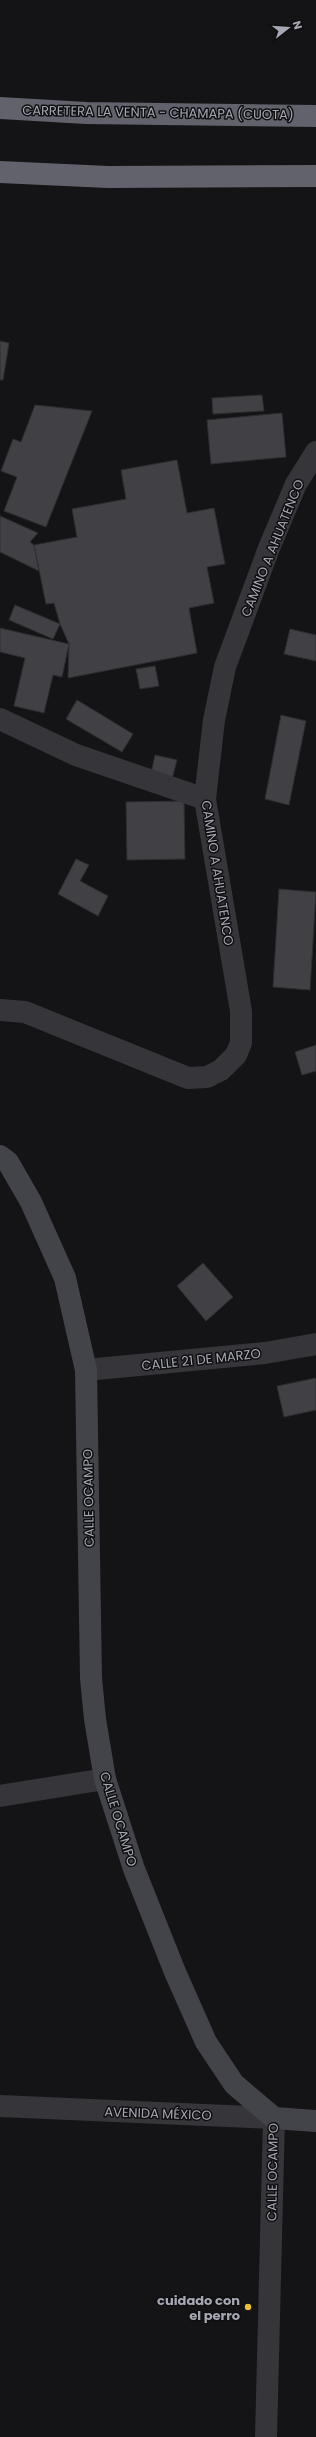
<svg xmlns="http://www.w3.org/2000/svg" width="316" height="2437" font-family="Poppins,sans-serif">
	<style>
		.building { fill: #404045; stroke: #2e2d31 }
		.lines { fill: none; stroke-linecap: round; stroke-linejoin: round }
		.minor { stroke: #35353a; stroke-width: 22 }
		.tertiary { stroke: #35353a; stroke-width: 22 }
		.secondary { stroke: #43444a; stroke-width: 22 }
		.motorway { stroke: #61626b; stroke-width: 22 }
		.poi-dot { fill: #ebc035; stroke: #0f0e10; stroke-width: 1.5 }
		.labels { text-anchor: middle; stroke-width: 3; stroke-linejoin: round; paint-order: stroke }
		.street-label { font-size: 13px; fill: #a6a9b5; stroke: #0f0e10 }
		.poi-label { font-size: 13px; font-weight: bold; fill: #a6a9b5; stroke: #0f0e10; text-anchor: end }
	</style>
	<rect width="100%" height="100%" fill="#141315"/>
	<g class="building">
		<path d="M 0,341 L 9,343 L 3,380 L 0,380 Z"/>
		<path d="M 262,395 L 264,411 L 213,414 L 212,398 Z"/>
		<path d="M 35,405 L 92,411 L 46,527 L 4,511 L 17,477 L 1,471 L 13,439 L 21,442 Z"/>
		<path d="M 282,413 L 286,457 L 211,464 L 207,420 Z"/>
		<path d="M 177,460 L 187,513 L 214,508 L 225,564 L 207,567 L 214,603 L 189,608 L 197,653 L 68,678 L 69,644 L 60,624 L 54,603 L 46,604 L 34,545 L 77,537 L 72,509 L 126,499 L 121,470 Z"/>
		<path d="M 0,516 L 38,533 L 30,542 L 34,545 L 39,571 L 0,552 Z"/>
		<path d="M 15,605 L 60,624 L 53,639 L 9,620 Z"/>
		<path d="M 0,628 L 69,644 L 62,677 L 53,675 L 44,713 L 14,706 L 25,658 L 0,652 Z"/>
		<path d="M 290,629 L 316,635 L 316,661 L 284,654 Z"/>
		<path d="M 155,666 L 159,686 L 140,689 L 136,669 Z"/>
		<path d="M 77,700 L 133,734 L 122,752 L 66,719 Z"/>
		<path d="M 281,715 L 306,721 L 289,805 L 265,799 Z"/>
		<path d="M 155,755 L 177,760 L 171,783 L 150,778 Z"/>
		<path d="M 184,801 L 185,859 L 127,860 L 126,802 Z"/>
		<path d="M 76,859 L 89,865 L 80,881 L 108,896 L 98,916 L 58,894 Z"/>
		<path d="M 279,889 L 316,892 L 310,990 L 273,987 Z"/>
		<path d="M 316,1045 L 316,1071 L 302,1075 L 295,1052 Z"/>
		<path d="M 203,1263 L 233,1297 L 206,1321 L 177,1286 Z"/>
		<path d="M 316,1378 L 316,1410 L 284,1417 L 277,1386 Z"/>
	</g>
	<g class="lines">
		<g class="minor">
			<path d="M 0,719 L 76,755 L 205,799"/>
			<path d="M 0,1010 L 25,1012 L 188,1078 L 207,1077 L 221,1070 L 236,1055 L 241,1043 L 241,1011 L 205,799 L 214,720 L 225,667 L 269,548 L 296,484 L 316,452"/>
			<path d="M 86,1370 L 265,1353 L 316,1344"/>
			<path d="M 0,1796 L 105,1779"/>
			<path d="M 0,2106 L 274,2118"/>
		</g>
		<path class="tertiary" d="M 266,2437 L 274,2118"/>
		<path class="secondary" d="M 0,1156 L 8,1162 L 31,1202 L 65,1278 L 86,1370 L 91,1678 L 95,1719 L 105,1779 L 134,1869 L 175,1972 L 206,2042 L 234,2084 L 274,2118 L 316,2121"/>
		<g class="motorway">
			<path d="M 0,108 L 86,113 L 316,116"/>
			<path d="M 0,172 L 108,177 L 316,176"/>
		</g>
	</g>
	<circle class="poi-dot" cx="248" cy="2307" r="4"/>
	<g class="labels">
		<g class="street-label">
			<text transform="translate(158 112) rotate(1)" y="5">CARRETERA LA VENTA - CHAMAPA (CUOTA)</text>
			<text transform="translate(272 548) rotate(-68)" y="5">CAMINO A AHUATENCO</text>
			<text transform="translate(218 873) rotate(81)" y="5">CAMINO A AHUATENCO</text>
			<text transform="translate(201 1359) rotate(-6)" y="5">CALLE 21 DE MARZO</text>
			<text transform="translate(88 1498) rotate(-91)" y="5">CALLE OCAMPO</text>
			<text transform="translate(119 1819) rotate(73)" y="5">CALLE OCAMPO</text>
			<text transform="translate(158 2113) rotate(2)" y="5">AVENIDA MÉXICO</text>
			<text transform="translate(272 2172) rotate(-89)" y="5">CALLE OCAMPO</text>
		</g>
		<g class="poi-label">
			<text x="240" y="2305">cuidado con<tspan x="240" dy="15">el perro</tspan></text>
		</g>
	</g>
	<g transform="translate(288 28) rotate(73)" stroke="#0f0e10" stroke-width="3" paint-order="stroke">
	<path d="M0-3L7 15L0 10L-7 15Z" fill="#a6a9b5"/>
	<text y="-6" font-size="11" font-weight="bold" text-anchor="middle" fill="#a6a9b5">N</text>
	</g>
</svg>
